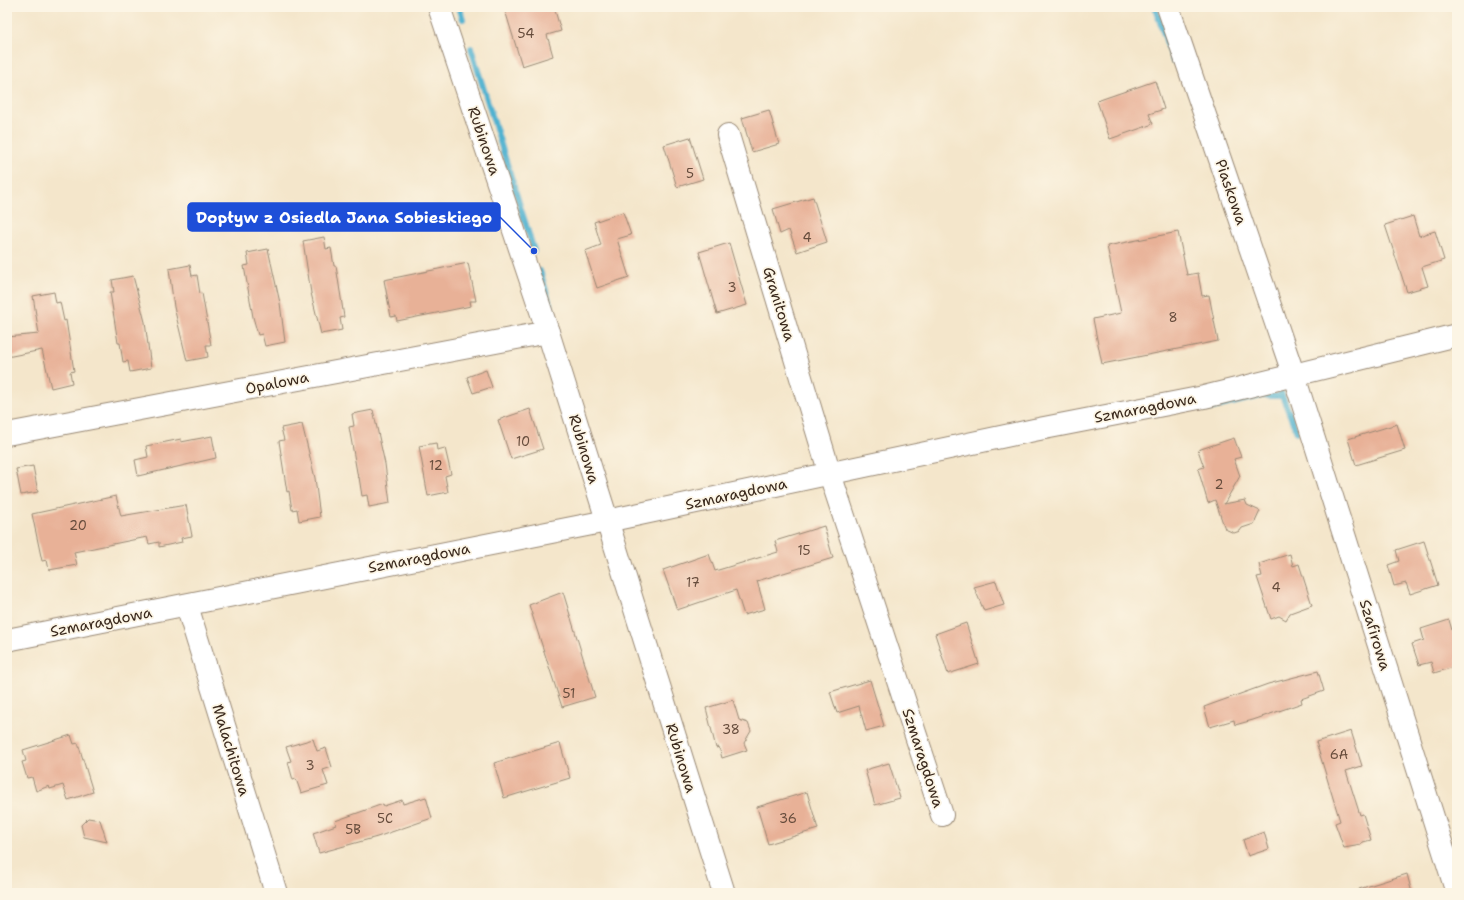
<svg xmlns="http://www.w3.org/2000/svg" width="1464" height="900" font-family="'Shantell Sans',sans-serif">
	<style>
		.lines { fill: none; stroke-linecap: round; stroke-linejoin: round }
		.stream { stroke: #51b2d0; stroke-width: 6 }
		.building { fill: #e8b197 }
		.minor-casing { stroke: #988874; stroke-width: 24 }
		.minor { stroke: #fff; stroke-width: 22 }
		.labels { text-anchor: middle; stroke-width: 3.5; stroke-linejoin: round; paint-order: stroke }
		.number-label { font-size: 13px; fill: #664c3c }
		.street-label { font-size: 15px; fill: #3b2a1e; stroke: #fcf5e5 }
		.leader { fill: none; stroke: #1d4ed8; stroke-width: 1.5 }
		.callout-dot { fill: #1d4ed8; stroke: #fcf5e5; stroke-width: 1.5 }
		.callout { fill: #1d4ed8; stroke: #1d4ed8; stroke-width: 1.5 }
		.callout-label { font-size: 16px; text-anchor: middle; font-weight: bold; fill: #fff }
	</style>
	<rect width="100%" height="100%" fill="#fcf5e5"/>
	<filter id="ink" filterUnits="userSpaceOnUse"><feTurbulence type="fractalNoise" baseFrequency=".025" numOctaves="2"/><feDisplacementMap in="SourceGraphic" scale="8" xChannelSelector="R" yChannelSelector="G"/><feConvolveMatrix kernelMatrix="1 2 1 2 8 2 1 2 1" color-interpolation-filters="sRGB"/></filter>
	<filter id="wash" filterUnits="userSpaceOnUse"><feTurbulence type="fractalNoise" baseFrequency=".012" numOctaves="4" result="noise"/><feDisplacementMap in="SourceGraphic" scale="16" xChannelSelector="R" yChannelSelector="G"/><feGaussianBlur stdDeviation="0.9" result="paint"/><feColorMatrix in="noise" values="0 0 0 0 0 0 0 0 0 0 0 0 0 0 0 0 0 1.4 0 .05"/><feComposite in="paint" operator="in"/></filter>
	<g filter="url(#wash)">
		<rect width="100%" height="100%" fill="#f4e6cb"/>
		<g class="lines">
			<g class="stream">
				<path d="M 459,7 L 463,19"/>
				<path d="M 1155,7 L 1173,61"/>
				<path d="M 471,48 L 534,251"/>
				<path d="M 540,271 L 554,317"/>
				<path d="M 1281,393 L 1297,432"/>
				<path d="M 1207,409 L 1261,396 L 1282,396"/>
			</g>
		</g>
		<g id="blocks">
			<g class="building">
				<path d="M 504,7 L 554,7 L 561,31 L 547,35 L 553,56 L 522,66 Z"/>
				<path d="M 1155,81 L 1164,109 L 1149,114 L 1153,124 L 1110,139 L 1097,101 Z"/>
				<path d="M 769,110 L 779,144 L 752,152 L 742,118 Z"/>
				<path d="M 690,137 L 703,179 L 677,187 L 664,145 Z"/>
				<path d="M 813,197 L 827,242 L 797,252 L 789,230 L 780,234 L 773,209 Z"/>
				<path d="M 623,212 L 631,235 L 617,239 L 629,277 L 597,288 L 585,251 L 601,245 L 594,222 Z"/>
				<path d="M 1413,216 L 1419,236 L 1435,231 L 1444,260 L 1422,267 L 1428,286 L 1407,292 L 1385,225 Z"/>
				<path d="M 1178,232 L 1187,275 L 1198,273 L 1202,296 L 1209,295 L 1218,341 L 1102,364 L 1093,319 L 1121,313 L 1107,246 Z"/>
				<path d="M 324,237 L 326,249 L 331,248 L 334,266 L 336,266 L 344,317 L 340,318 L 342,330 L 321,334 L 311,293 L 303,241 Z"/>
				<path d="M 729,243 L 747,305 L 717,314 L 699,252 Z"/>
				<path d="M 268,249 L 280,303 L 285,342 L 265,346 L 262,334 L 258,335 L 253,317 L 244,266 L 249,265 L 247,253 Z"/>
				<path d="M 468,263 L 476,301 L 470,301 L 471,306 L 397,321 L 396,316 L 391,317 L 384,280 Z"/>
				<path d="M 190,265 L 192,276 L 197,275 L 200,294 L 202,293 L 211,345 L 206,345 L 208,357 L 187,361 L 174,307 L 169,269 Z"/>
				<path d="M 133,276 L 145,322 L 151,368 L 130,372 L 128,361 L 123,362 L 120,343 L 118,343 L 110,292 L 114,292 L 112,280 Z"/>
				<path d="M 54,292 L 56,303 L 60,302 L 64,321 L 66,320 L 74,371 L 70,372 L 72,383 L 51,388 L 42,350 L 7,357 L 7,337 L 39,334 L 33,296 Z"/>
				<path d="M 486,370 L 492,387 L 473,393 L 467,377 Z"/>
				<path d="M 530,409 L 543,449 L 511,459 L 498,420 Z"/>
				<path d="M 373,410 L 385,464 L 390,503 L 369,507 L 367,495 L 362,496 L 359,477 L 358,478 L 349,427 L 354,426 L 352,414 Z"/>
				<path d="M 302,424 L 315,478 L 320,517 L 299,521 L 297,509 L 292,510 L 289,491 L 287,492 L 279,441 L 284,440 L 281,428 Z"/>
				<path d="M 1397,424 L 1405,450 L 1356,465 L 1348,439 Z"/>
				<path d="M 212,436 L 216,458 L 138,476 L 135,460 L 148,457 L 146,446 L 181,439 L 181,442 Z"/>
				<path d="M 1234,438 L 1241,457 L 1234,459 L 1240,476 L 1224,504 L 1245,500 L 1247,505 L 1260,511 L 1254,524 L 1242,528 L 1240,531 L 1234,533 L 1225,529 L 1215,500 L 1208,503 L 1198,469 L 1204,467 L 1198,450 Z"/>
				<path d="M 436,443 L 437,450 L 445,448 L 451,474 L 445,476 L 448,492 L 428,496 L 419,446 Z"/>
				<path d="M 33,466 L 38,492 L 21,495 L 16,469 Z"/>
				<path d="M 116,496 L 121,516 L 186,505 L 192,536 L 181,538 L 182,542 L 159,547 L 159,542 L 149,544 L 147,537 L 74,552 L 77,565 L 49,570 L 47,560 L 42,561 L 32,514 Z"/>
				<path d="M 824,526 L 833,558 L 757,581 L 765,609 L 744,615 L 736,590 L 677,610 L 663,570 L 709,554 L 715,571 L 778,552 L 775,541 Z"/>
				<path d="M 1424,541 L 1438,585 L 1410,594 L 1406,583 L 1394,586 L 1388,565 L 1399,561 L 1396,550 Z"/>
				<path d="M 1290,554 L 1293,566 L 1299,564 L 1312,605 L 1290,613 L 1286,620 L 1279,616 L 1271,619 L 1257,577 L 1262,576 L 1259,564 Z"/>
				<path d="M 996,581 L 1004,605 L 984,611 L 974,587 Z"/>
				<path d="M 563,592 L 595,697 L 562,707 L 529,605 Z"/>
				<path d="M 1449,620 L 1457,647 L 1457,666 L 1434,673 L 1431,662 L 1419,665 L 1412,644 L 1424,640 L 1421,629 Z"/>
				<path d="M 966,623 L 979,664 L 948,674 L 935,634 Z"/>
				<path d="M 1318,671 L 1324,691 L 1301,699 L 1302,703 L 1253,720 L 1235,725 L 1234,720 L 1210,727 L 1204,707 L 1268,684 Z"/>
				<path d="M 870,680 L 884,726 L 866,731 L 859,706 L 837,713 L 830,692 Z"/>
				<path d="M 733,700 L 739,720 L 748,723 L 751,731 L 744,743 L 747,750 L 722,758 L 719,747 L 716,748 L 706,708 Z"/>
				<path d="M 1351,731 L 1362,766 L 1346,771 L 1360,815 L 1363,814 L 1371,840 L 1363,842 L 1361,845 L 1344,848 L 1335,823 L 1340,821 L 1316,742 Z"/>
				<path d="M 71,735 L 74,744 L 78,743 L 93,792 L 68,800 L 63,785 L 50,789 L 49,786 L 36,791 L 32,777 L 27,778 L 22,762 L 26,761 L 23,750 Z"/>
				<path d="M 313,739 L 317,751 L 326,748 L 332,767 L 323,770 L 328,785 L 301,793 L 296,779 L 293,780 L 288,762 L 291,761 L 286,747 Z"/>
				<path d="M 560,743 L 570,778 L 504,798 L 494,763 Z"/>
				<path d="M 889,763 L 900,798 L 875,805 L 865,770 Z"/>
				<path d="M 807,792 L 818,829 L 768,844 L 757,807 Z"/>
				<path d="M 426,797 L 432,818 L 377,837 L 319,853 L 313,833 L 336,825 L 335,821 L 383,804 L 384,806 L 402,800 L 403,804 Z"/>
				<path d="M 88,818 L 100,820 L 107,842 L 84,837 L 81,825 Z"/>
				<path d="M 1264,832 L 1269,849 L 1248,856 L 1243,840 Z"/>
				<path d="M 1407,874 L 1412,893 L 1360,893 L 1359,889 Z"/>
			</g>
		</g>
	</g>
	<g filter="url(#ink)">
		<use href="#blocks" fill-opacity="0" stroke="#988874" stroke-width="1"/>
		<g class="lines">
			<g class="minor-casing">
				<g id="minor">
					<path d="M 439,7 L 548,332 L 724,893"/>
					<path d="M 1168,7 L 1294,376 L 1457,893"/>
					<path d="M 728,135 L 830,474 L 942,815"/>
					<path d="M 7,434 L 548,332"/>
					<path d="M 187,606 L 276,893"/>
					<path d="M 7,640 L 607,521 L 1034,430 L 1204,397 L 1457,335"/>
				</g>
			</g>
			<use href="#minor" class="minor"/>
		</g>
	</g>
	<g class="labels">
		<g class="number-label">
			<text x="526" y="38">54</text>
			<text x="690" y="178">5</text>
			<text x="807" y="242">4</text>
			<text x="732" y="292">3</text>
			<text x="1173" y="322">8</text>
			<text x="523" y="446">10</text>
			<text x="436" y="470">12</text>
			<text x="1219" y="489">2</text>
			<text x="78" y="530">20</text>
			<text x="804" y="555">15</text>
			<text x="693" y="587">17</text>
			<text x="1276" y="592">4</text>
			<text x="569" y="698">51</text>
			<text x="731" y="734">38</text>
			<text x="1339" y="759">6A</text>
			<text x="310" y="770">3</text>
			<text x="385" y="823">5C</text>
			<text x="788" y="823">36</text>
			<text x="353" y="834">5B</text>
		</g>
		<g class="street-label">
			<text transform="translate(484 141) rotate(71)" y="5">Rubinowa</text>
			<text transform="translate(1231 192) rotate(71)" y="5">Piaskowa</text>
			<text transform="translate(779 304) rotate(73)" y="5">Granitowa</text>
			<text transform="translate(277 383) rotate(-11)" y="5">Opalowa</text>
			<text transform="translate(1145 408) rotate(-11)" y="5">Szmaragdowa</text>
			<text transform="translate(584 449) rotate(73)" y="5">Rubinowa</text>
			<text transform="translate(736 494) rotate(-12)" y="5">Szmaragdowa</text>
			<text transform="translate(419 558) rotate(-11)" y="5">Szmaragdowa</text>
			<text transform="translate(101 622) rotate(-11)" y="5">Szmaragdowa</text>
			<text transform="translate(1375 635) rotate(73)" y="5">Szafirowa</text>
			<text transform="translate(231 750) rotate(73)" y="5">Malachitowa</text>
			<text transform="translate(681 758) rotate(73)" y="5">Rubinowa</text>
			<text transform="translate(923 758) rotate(72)" y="5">Szmaragdowa</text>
		</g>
	</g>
	<path class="leader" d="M534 251L500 217"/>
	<circle class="callout-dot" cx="534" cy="251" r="4"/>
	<rect class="callout" x="188" y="203" width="312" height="28" rx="4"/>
	<g class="callout-label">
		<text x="344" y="223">Dopływ z Osiedla Jana Sobieskiego</text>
	</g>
	<rect width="1464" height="900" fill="none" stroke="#fcf5e5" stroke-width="24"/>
</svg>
